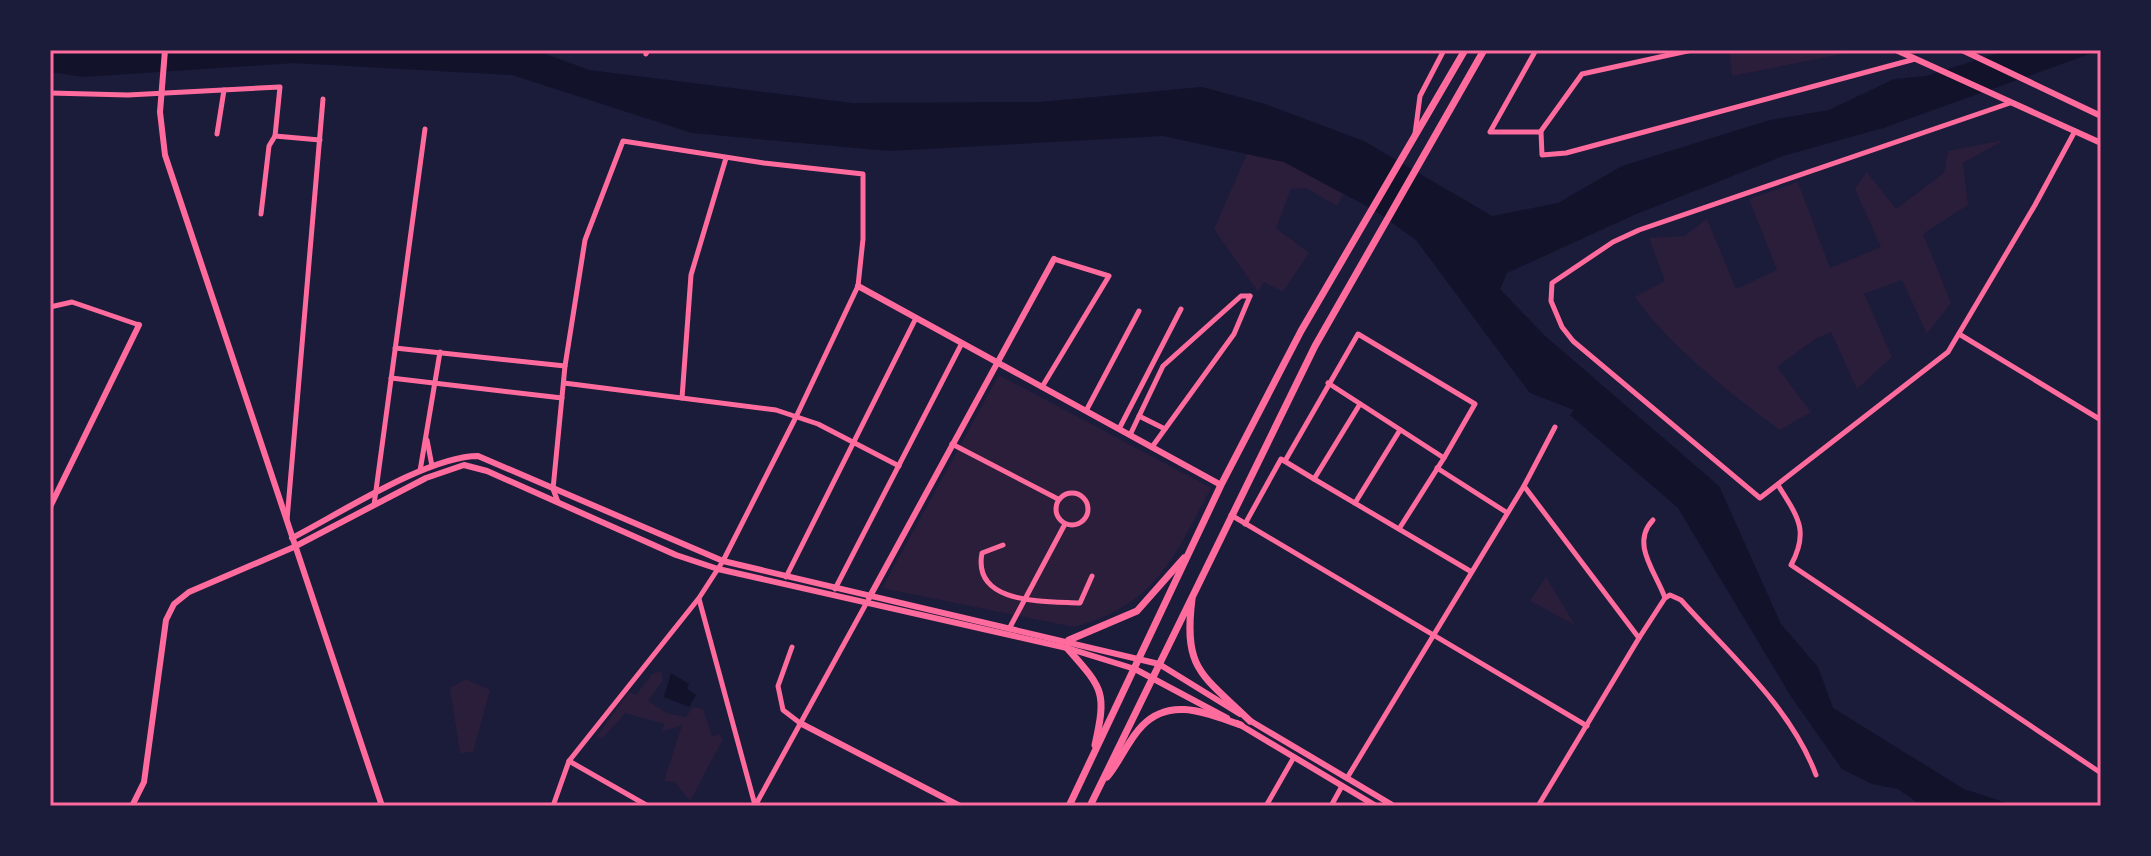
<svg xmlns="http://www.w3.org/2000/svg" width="2151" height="856" font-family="'Fira Sans Condensed',sans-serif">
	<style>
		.green { fill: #2a1e3b }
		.water { fill: #12122b }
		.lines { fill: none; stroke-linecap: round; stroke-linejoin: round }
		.minor { stroke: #ff6b9d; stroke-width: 5 }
		.tertiary { stroke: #ff6b9d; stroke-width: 6 }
		.secondary { stroke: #ff6b9d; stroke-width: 6 }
		.primary { stroke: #ff6b9d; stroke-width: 7 }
		.neatline { fill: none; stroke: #ff6b9d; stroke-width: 3 }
	</style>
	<rect width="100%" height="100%" fill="#1b1b3a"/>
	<g class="green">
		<path d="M 1729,50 L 1862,50 L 1732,76 Z"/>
		<path d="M 2004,140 L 1963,163 L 1968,205 L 1923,234 L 1951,303 L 1927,334 L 1902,280 L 1864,294 L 1892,357 L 1857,389 L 1831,332 L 1815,339 L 1777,367 L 1811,412 L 1780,430 C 1731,394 1670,347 1635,297 L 1665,281 L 1649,238 L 1684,236 L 1707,219 L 1736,289 L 1777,270 L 1749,199 L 1798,182 L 1830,268 L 1881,247 L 1855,189 L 1867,172 L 1896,209 L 1944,173 L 1948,151 Z"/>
		<path d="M 1247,154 L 1284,162 L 1343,194 L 1337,206 L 1306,188 L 1291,189 L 1276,228 L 1309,253 L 1283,292 L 1264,282 L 1258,292 L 1214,229 Z"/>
		<path d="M 999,375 L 1211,488 C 1174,557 1156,605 1074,627 L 882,588 Z"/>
		<path d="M 1546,577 L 1575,625 L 1530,601 Z"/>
		<path d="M 661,671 L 663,680 L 648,701 L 667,713 L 686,717 L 693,707 L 703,709 L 712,736 L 719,734 L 723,739 L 690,801 L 675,782 L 664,781 L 682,725 L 662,732 L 664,724 L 625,713 L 602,739 L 597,736 L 629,692 L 636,695 L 652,674 Z"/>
		<path d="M 466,679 L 490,690 L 473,752 L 460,753 L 450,688 Z"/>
	</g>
	<g class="water">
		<path d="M 50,50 L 535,50 L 589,70 L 852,103 L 1040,102 L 1202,87 L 1265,104 L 1364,141 L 1492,216 L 1558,203 L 1622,166 L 1770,120 L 1829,110 L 1894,79 L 1926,76 L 2008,50 L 2101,50 L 1883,128 L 1783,156 L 1634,215 L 1507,273 L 1500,289 L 1544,335 L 1719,486 L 1781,624 L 1818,667 L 1833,708 L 1964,789 L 2016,806 L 1922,806 L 1898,789 L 1872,784 L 1842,769 L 1792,698 L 1678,508 L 1570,415 L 1574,410 L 1530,393 L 1416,240 L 1374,210 L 1284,162 L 1163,136 L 889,151 L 692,133 L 512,75 L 294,63 L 83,77 L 50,72 Z"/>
		<path d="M 671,673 L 689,684 L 687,689 L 696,695 L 689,707 L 664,697 Z"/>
	</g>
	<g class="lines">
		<g class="minor">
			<path d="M 1536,50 L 1490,132 L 1541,132 L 1542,155 L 1566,153 L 1915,59"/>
			<path d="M 646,54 L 648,50"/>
			<path d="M 50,93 L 128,95 L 280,87 L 275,136"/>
			<path d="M 2010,103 L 1639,230 L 1613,242 L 1552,283 L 1551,301 L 1562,327 L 1573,341 L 1760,498 L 1948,352 L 2035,205 L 2075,131"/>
			<path d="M 1541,131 L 1582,74 L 1692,50"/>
			<path d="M 217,134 L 224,90"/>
			<path d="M 1415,134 L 1420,96 L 1444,50"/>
			<path d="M 261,214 L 269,146 L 275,136 L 320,140"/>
			<path d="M 50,307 L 72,302 L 139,325"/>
			<path d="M 1959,334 L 2101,420"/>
			<path d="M 395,348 L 565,366"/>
			<path d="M 391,378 L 562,398"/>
			<path d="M 564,383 L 776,410 L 818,424 L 899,466"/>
			<path d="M 1328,383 L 1444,458 L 1399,529"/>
			<path d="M 1042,387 L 1109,276 L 1054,259"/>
			<path d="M 682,398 L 691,275 L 726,158"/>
			<path d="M 1086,411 L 1139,311"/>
			<path d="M 1139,416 L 1165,429"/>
			<path d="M 1119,429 L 1181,309"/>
			<path d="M 1130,435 L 1163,366 L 1241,296 L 1250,296"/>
			<path d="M 427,440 L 432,466"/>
			<path d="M 952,444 L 1058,499"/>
			<path d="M 1152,447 L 1234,334 L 1250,296"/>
			<path d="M 1285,461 L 1358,334 L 1475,404 L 1444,458"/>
			<path d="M 1437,468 L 1506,512"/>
			<path d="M 420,471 L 440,352"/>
			<path d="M 1314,479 L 1470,571"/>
			<path d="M 1778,485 C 1797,516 1810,530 1791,565 L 2101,773"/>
			<path d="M 1524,486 L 1639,638 L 1538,806"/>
			<circle cx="1072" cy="509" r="16"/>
			<path d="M 1355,503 L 1400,430"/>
			<path d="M 374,505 L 425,129"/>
			<path d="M 1231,515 L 1587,726"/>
			<path d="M 287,520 L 323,99"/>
			<path d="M 1245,524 L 1281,459 L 1314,479 L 1360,404"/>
			<path d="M 1003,545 L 982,553 C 972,605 1045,601 1080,603 L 1092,576"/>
			<path d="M 786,577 L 916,318"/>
			<path d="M 835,589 L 962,343"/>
			<path d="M 1665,598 L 1670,595 L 1681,600 C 1729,654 1791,707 1816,775"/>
			<path d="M 699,599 L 755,805"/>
			<path d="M 1009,629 L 1065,524"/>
			<path d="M 1639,638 L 1665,598 C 1656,572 1630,544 1653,520"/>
			<path d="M 792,647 L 778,686 L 783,710 L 800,723"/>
			<path d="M 569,761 L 648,806"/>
			<path d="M 1347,778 L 1524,486 L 1555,427"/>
			<path d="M 553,806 L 569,761 L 699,598 L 723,561 L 796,417 L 858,286 L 863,239 L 863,174 L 764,163 L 623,141 L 585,240 L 565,366 L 553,489 L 558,502"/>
			<path d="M 755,806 L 867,602"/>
			<path d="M 1266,806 L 1294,757"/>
			<path d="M 1331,806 L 1342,786"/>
		</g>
		<g class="tertiary">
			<path d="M 165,50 L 160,112 L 165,155 L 382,806"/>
			<path d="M 858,286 L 1221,485"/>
			<path d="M 50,507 L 139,325"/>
			<path d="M 292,538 C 339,514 428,456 478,456 L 723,561 L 1159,664"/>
			<path d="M 869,598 L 1054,259"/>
			<path d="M 800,723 L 960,806"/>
			<path d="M 132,806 L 144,782 L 166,620 L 174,604 L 189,592 L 294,547 L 426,478 L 464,465 L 487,471 L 676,555 L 718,569 L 1067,648 L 1135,669"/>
		</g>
		<g class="secondary">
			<path d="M 1896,50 L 2101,143"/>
			<path d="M 1962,50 L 2101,116"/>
			<path d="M 1159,664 L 1240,714"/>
			<path d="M 1135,669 L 1227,718"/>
			<path d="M 1249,720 L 1394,806"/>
			<path d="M 1237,723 L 1376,806"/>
		</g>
		<g class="primary">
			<path d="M 1192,599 C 1183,670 1202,674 1250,721"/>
			<path d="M 1069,640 L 1137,611 L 1184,558"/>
			<path d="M 1067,648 C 1103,689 1107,691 1095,745"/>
			<path d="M 1107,777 C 1120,762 1128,740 1142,726 C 1171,696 1208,714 1241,725"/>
			<path d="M 1069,806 L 1221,485 L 1301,331 L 1465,50"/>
			<path d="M 1090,806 L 1315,346 L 1484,50"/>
		</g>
	</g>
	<rect width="2151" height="856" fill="none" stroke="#1b1b3a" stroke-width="104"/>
	<rect x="52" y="52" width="2047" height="752" class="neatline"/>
</svg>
